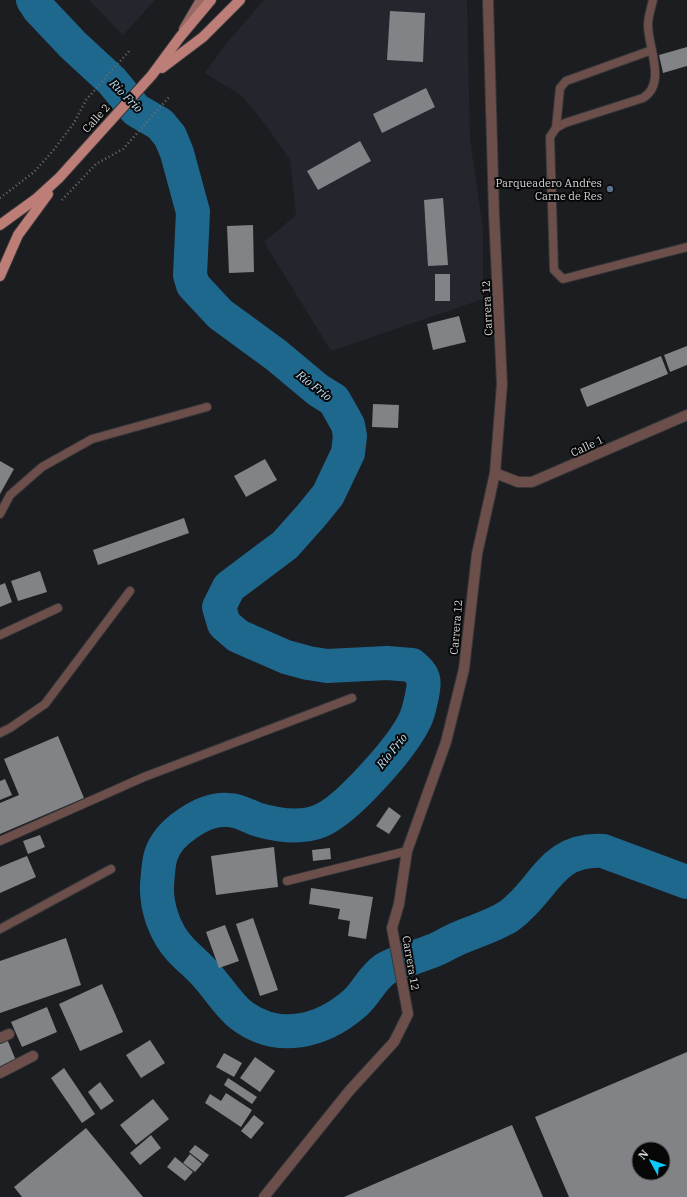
<svg xmlns="http://www.w3.org/2000/svg" width="687" height="1197" font-family="'IBM Plex Serif',serif">
	<style>
		.built { fill: #25262d }
		.lines { fill: none; stroke-linecap: round; stroke-linejoin: round }
		.river { stroke: #1e678d; stroke-width: 34 }
		.building { fill: #828386; fill-rule: evenodd }
		.service-casing { stroke: #363739; stroke-width: 10 }
		.minor-casing { stroke: #363739; stroke-width: 12 }
		.secondary-casing { stroke: #363739; stroke-width: 12 }
		.primary-casing { stroke: #363739; stroke-width: 12 }
		.path { stroke: #6f6f72; stroke-width: 2.5; stroke-dasharray: 1 3; stroke-linecap: butt }
		.service { stroke: #6c4e4b; stroke-width: 8 }
		.minor { stroke: #6c4e4b; stroke-width: 10 }
		.secondary { stroke: #996964; stroke-width: 10 }
		.primary { stroke: #bc7e77; stroke-width: 10 }
		.service-dot { fill: #5c6f8a; stroke: #070708; stroke-width: 1.5 }
		.labels { text-anchor: middle; stroke-width: 4; stroke-linejoin: round; paint-order: stroke }
		.street-label { font-size: 11px; fill: #d4d4d6; stroke: #070708 }
		.poi-label { font-size: 11px; fill: #d4d4d6; stroke: #070708; text-anchor: end }
		.water-label { font-size: 12px; font-style: italic; fill: #bbdff6; stroke: #070708 }
	</style>
	<rect width="100%" height="100%" fill="#1c1d20"/>
	<g class="built">
		<path d="M 89,0 L 155,0 L 123,35 Z"/>
		<path d="M 264,0 L 467,0 L 470,139 L 483,229 L 483,299 L 331,351 L 264,242 L 296,215 L 290,160 L 268,128 L 242,96 L 205,73 L 226,44 Z"/>
	</g>
	<g class="lines">
		<path class="river" d="M 33,0 L 39,9 L 73,45 L 112,81 L 136,110 L 160,124 L 170,136 L 177,153 L 193,212 L 190,275 L 193,285 L 220,314 L 276,355 L 318,390 L 334,400 L 348,425 L 350,436 L 348,453 L 328,495 L 310,517 L 285,545 L 229,587 L 219,607 L 224,624 L 238,636 L 286,657 L 308,663 L 327,666 L 387,663 L 412,665 C 415,668 420,672 422,676 C 425,682 423,689 422,696 C 420,704 419,712 415,720 C 403,746 347,810 320,821 C 300,829 276,825 256,819 C 247,815 237,810 228,810 C 204,808 168,832 161,855 C 158,864 158,875 157,885 C 156,907 165,933 180,949 C 189,959 200,967 208,977 C 218,988 230,1007 241,1015 C 278,1043 322,1032 355,1003 C 366,993 372,978 385,969 C 399,961 417,957 432,951 C 441,948 449,942 459,938 C 475,931 494,926 509,916 C 545,890 550,848 603,851 L 687,882"/>
	</g>
	<g class="building">
		<path d="M 390,11 L 425,13 L 423,62 L 387,60 Z"/>
		<path d="M 687,47 L 687,66 L 663,73 L 659,55 Z"/>
		<path d="M 426,88 L 435,107 L 382,133 L 373,114 Z"/>
		<path d="M 360,141 L 371,161 L 318,190 L 307,171 Z"/>
		<path d="M 443,198 L 448,265 L 428,266 L 424,200 Z"/>
		<path d="M 253,225 L 254,272 L 229,273 L 227,226 Z"/>
		<rect x="435" y="274" width="15" height="27"/>
		<path d="M 459,316 L 466,342 L 433,350 L 427,324 Z"/>
		<path d="M 687,346 L 687,365 L 670,372 L 664,355 Z"/>
		<path d="M 661,356 L 668,374 L 587,407 L 580,389 Z"/>
		<path d="M 373,404 L 399,405 L 398,428 L 372,427 Z"/>
		<path d="M 265,459 L 277,480 L 246,497 L 234,476 Z"/>
		<path d="M 0,461 L 14,469 L 0,494 Z"/>
		<path d="M 184,518 L 189,533 L 98,565 L 93,550 Z"/>
		<path d="M 40,571 L 47,592 L 18,601 L 11,581 Z"/>
		<path d="M 5,583 L 12,602 L 0,607 L 0,585 Z"/>
		<path d="M 58,736 L 84,798 L 0,834 L 0,803 L 19,795 L 4,759 Z"/>
		<path d="M 5,779 L 12,795 L 0,800 L 0,781 Z"/>
		<path d="M 389,807 L 401,816 L 389,834 L 376,826 Z"/>
		<path d="M 40,835 L 45,847 L 28,854 L 23,841 Z"/>
		<path d="M 274,847 L 278,887 L 216,895 L 211,856 Z"/>
		<path d="M 330,848 L 331,859 L 313,861 L 312,850 Z"/>
		<path d="M 27,856 L 36,877 L 0,893 L 0,867 Z"/>
		<path d="M 311,888 L 373,897 L 366,939 L 348,936 L 350,921 L 338,919 L 340,909 L 309,904 Z"/>
		<path d="M 253,918 L 278,990 L 260,996 L 236,924 Z"/>
		<path d="M 225,925 L 239,961 L 219,968 L 206,932 Z"/>
		<path d="M 66,938 L 81,985 L 0,1013 L 0,961 Z"/>
		<path d="M 102,984 L 123,1032 L 80,1051 L 59,1004 Z"/>
		<path d="M 47,1007 L 57,1032 L 22,1047 L 11,1022 Z"/>
		<path d="M 7,1039 L 17,1063 L 0,1070 L 0,1042 Z"/>
		<path d="M 150,1040 L 165,1063 L 141,1078 L 126,1055 Z"/>
		<path d="M 687,1052 L 687,1197 L 569,1197 L 535,1117 ZM 639,1149 L 663,1149 L 663,1173 L 639,1173 Z"/>
		<path d="M 224,1053 L 242,1063 L 234,1077 L 216,1067 Z"/>
		<path d="M 255,1057 L 275,1071 L 260,1092 L 240,1078 Z"/>
		<path d="M 64,1068 L 95,1114 L 82,1123 L 51,1078 Z"/>
		<path d="M 228,1078 L 257,1097 L 252,1104 L 224,1085 Z"/>
		<path d="M 100,1082 L 114,1101 L 101,1110 L 88,1092 Z"/>
		<path d="M 226,1093 L 252,1110 L 241,1127 L 205,1103 L 210,1094 L 221,1101 Z"/>
		<path d="M 153,1099 L 169,1119 L 136,1145 L 120,1125 Z"/>
		<path d="M 254,1115 L 264,1123 L 251,1139 L 241,1131 Z"/>
		<path d="M 512,1125 L 543,1197 L 344,1197 Z"/>
		<path d="M 86,1128 L 143,1197 L 22,1197 L 14,1187 Z"/>
		<path d="M 151,1135 L 161,1148 L 140,1165 L 130,1153 Z"/>
		<path d="M 195,1145 L 209,1155 L 203,1163 L 189,1152 Z"/>
		<path d="M 190,1154 L 202,1164 L 195,1172 L 183,1163 Z"/>
		<path d="M 175,1157 L 193,1172 L 185,1181 L 167,1167 Z"/>
	</g>
	<g class="lines">
		<g class="service-casing">
			<g id="service">
				<path d="M 653,0 C 651,8 648,17 648,25 C 648,48 667,83 643,98 L 565,123 L 556,128 L 550,137 L 554,270 L 563,279 L 687,247"/>
				<path d="M 556,128 L 560,88 L 566,81 L 652,50"/>
				<path d="M 0,514 L 10,495 L 42,467 L 92,439 L 207,407"/>
				<path d="M 0,635 L 58,608"/>
				<path d="M 0,733 L 10,728 L 45,704 L 130,591"/>
				<path d="M 0,841 L 144,777 L 352,698"/>
				<path d="M 287,881 L 407,851"/>
				<path d="M 0,929 L 111,869"/>
			</g>
		</g>
		<g class="minor-casing">
			<g id="minor">
				<path d="M 495,473 L 518,482 L 532,482 L 687,415"/>
				<path d="M 0,1038 L 9,1034"/>
				<path d="M 0,1073 L 33,1056"/>
				<path d="M 264,1197 L 350,1090 L 394,1042 L 408,1014 L 392,928 L 399,904 L 407,851 L 446,742 L 464,669 L 477,554 L 495,473 L 502,384 L 494,214 L 488,0"/>
			</g>
		</g>
		<g class="secondary-casing">
			<path id="secondary" d="M 184,29 L 201,0"/>
		</g>
		<g class="primary-casing">
			<g id="primary">
				<path d="M 162,68 L 203,37 L 240,0"/>
				<path d="M 0,225 L 37,198 L 59,178 L 152,75 L 180,37 L 211,0"/>
				<path d="M 0,276 L 18,235 L 48,194"/>
			</g>
		</g>
		<g class="path">
			<path d="M 0,198 L 34,172 L 52,152 L 74,123 L 86,100 L 130,50"/>
			<path d="M 62,200 L 96,164 L 123,149 L 170,96"/>
		</g>
		<use href="#service" class="service"/>
		<use href="#minor" class="minor"/>
		<use href="#secondary" class="secondary"/>
		<use href="#primary" class="primary"/>
	</g>
	<circle class="service-dot" cx="610" cy="189" r="4"/>
	<g class="labels">
		<g class="street-label">
			<text transform="translate(96 118) rotate(-48)" y="4">Calle 2</text>
			<text transform="translate(487 308) rotate(-93)" y="4">Carrera 12</text>
			<text transform="translate(587 446) rotate(-25)" y="4">Calle 1</text>
			<text transform="translate(456 627) rotate(-85)" y="4">Carrera 12</text>
			<text transform="translate(411 963) rotate(80)" y="4">Carrera 12</text>
		</g>
		<g class="poi-label">
			<text x="602" y="187">Parqueadero Andŕes<tspan x="602" dy="13">Carne de Res</tspan></text>
		</g>
		<g class="water-label">
			<text transform="translate(126 96) rotate(45)" y="4">Río Frío</text>
			<text transform="translate(314 386) rotate(38)" y="4">Río Frío</text>
			<text transform="translate(392 751) rotate(-51)" y="4">Río Frío</text>
		</g>
	</g>
	<g transform="translate(651 1161) rotate(310)"><circle r="19" fill="#070708" stroke="#59595a"/>
	<path d="M0-3L7 15L0 10L-7 15Z" fill="#09cafa"/>
	<text y="-6" font-size="11" font-weight="bold" text-anchor="middle" fill="#d4d4d6">N</text>
	</g>
</svg>
